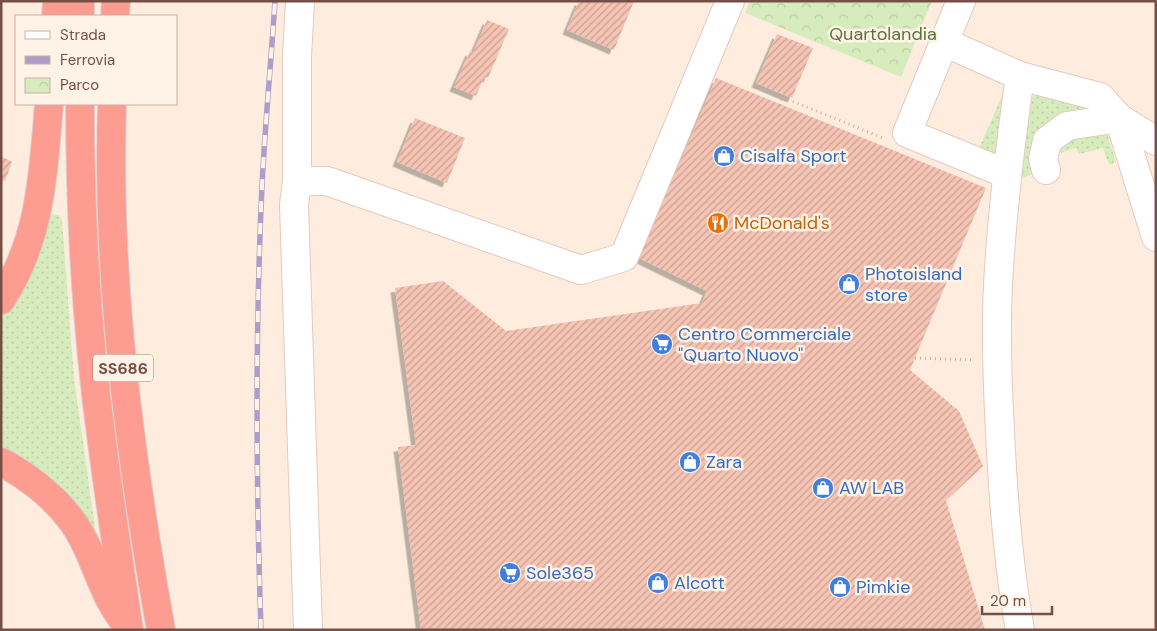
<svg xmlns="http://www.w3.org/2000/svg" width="1157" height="631" font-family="'DM Sans',sans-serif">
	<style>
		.grass { fill: url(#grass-dots) }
		.park { fill: url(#park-crowns) }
		.building { fill: url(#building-hatch); filter: url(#shadow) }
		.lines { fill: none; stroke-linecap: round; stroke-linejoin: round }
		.minor-casing { stroke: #e4c9bd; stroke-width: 30 }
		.highway-casing { stroke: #dbd1cf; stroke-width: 30 }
		.path { stroke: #d9a898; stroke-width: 3; stroke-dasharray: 1 4; stroke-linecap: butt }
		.minor { stroke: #fff; stroke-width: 28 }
		.highway { stroke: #fd9d91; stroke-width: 28 }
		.rail-casing { stroke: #ae9ec7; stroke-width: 5.5 }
		.rail { stroke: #fff2e6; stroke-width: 4; stroke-dasharray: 11; stroke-linecap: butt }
		.labels { text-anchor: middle; stroke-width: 5; stroke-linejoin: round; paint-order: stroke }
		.shield { fill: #fff2e6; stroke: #9e8075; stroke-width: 1 }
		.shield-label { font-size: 16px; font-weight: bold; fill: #754f45 }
		.park-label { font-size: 18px; fill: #55763a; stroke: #fff2e6 }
		.shop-label { font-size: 18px; fill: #366cbe; stroke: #fff2e6; text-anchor: start }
		.food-label { font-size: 18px; fill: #c56008; stroke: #fff2e6; text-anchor: start }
	</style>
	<defs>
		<pattern id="grass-dots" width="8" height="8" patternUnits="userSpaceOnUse" patternTransform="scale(1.25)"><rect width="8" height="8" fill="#d7ecbd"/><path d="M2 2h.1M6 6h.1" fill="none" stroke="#bccca4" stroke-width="1.8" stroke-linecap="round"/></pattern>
		<pattern id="park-crowns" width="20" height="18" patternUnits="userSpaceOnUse" patternTransform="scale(1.25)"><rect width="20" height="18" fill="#d7ecbd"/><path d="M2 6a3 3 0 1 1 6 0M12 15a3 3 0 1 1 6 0" fill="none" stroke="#bccca4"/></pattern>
		<pattern id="building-hatch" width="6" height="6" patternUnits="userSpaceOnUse" patternTransform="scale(1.25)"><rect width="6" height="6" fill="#f5c4b4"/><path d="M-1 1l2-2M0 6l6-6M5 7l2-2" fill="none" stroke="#cba294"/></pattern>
		<filter id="shadow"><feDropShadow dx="-4.5" dy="4.5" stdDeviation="0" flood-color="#0004"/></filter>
	</defs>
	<rect width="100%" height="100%" fill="#feedde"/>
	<g class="grass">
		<path d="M 993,72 L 1008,79 L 998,159 L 978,151 L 1006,86 L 991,78 Z"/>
		<path d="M 1040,93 L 1097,110 C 1089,111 1081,110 1073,111 C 1043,116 1024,145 1033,174 L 1016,180 L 1031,98 Z"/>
		<path d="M 1106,130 L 1116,162 L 1109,165 L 1103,148 L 1079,154 L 1076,148 L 1054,155 L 1067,138 Z"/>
		<path d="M 53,214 L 59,215 L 62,220 L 74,378 L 95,527 L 90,530 L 32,465 L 1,448 L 1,319 L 25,284 L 47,216 Z"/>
	</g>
	<path class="park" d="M 750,1 L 932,1 L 901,77 L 745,13 Z"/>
	<g class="building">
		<path d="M 579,1 L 634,1 L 614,50 L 567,30 Z"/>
		<path d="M 487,20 L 509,29 L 488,78 L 484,77 L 476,96 L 454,87 L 470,51 L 473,53 Z"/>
		<path d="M 777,34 L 813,48 L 792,98 L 756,83 Z"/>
		<path d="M 716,78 L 986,188 L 910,370 L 959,411 L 983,466 L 946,500 L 985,630 L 421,630 L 398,447 L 416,445 L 395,288 L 443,281 L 506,331 L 702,303 L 707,291 L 639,258 Z"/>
		<path d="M 415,118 L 465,138 L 447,183 L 397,162 Z"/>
		<path d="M 1,156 L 12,162 L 5,181 L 1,179 Z"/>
	</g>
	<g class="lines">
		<g class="minor-casing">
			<g id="minor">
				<path d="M 961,1 L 907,133 L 1007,174"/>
				<path d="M 944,42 L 1020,76"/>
				<path d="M 1046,170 L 1043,159 L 1047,141 L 1067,126 L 1119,118 L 1156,141"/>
				<path d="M 297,181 L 297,57 L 300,1"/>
				<path d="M 308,630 L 294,205 L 297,181 L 327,181 L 581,270 L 624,257 L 730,1"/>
				<path d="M 1020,630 C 1008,564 1003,497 1000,431 C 997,376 995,322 999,268 C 1003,204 1011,140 1020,76 L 1100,97 L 1119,118 L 1156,237"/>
			</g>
		</g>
		<g class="highway-casing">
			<g id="highway">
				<path d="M 56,16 L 57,1"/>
				<path d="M 80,16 L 80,1"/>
				<path d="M 115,16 L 116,1"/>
				<path d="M 80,104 C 80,219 87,336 103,450 C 111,510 120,570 129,630"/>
				<path d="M 112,104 C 106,280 130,457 161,630"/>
				<path d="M 1,300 C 41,239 43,175 49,104"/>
				<path d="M 1,462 C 26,475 52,495 69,517 C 86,538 94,565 105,589 C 109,600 116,610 122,619"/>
			</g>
		</g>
		<g class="path">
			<path d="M 780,105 L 782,97 L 883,138"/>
			<path d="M 915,358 L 974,360"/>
		</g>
		<use href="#minor" class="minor"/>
		<use href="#highway" class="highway"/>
		<g class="rail-casing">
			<path id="rail" d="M 261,630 C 256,482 255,334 262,186 C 265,125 271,63 275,1"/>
		</g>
		<use href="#rail" class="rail"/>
	</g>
	<defs>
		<g id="shop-disc" transform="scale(1.125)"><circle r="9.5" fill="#3f7fe0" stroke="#fff2e6"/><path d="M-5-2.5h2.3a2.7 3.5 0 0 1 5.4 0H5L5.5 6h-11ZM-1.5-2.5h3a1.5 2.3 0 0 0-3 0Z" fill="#fff"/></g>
		<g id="restaurant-disc" transform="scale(1.125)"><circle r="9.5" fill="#e8710a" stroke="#fff2e6"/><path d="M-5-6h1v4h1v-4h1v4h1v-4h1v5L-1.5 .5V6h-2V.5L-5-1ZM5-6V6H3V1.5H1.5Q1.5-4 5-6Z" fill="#fff"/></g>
		<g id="supermarket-disc" transform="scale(1.125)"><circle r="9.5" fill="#3f7fe0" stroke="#fff2e6"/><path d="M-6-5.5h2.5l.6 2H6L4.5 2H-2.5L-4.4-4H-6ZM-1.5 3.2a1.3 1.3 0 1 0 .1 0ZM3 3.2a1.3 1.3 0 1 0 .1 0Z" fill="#fff"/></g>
	</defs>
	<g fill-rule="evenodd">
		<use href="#shop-disc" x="724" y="156"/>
		<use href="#restaurant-disc" x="718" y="223"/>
		<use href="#shop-disc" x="849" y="284"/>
		<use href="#supermarket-disc" x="662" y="344"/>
		<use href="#shop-disc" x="690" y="462"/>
		<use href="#shop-disc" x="823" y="488"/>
		<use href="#supermarket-disc" x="510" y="573"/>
		<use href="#shop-disc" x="658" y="583"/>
		<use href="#shop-disc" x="840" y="587"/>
	</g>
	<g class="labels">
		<rect class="shield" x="93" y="354.5" width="60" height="27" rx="4"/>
		<g class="shield-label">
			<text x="123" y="374">SS686</text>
		</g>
		<g class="park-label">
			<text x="883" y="40">Quartolandia</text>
		</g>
		<g class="shop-label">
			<text x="740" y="162">Cisalfa Sport</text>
			<text x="865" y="280">Photoisland<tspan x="865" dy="21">store</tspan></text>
			<text x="678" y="340">Centro Commerciale<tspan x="678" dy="21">"Quarto Nuovo"</tspan></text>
			<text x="706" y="468">Zara</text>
			<text x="839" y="494">AW LAB</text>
			<text x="526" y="579">Sole365</text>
			<text x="674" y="589">Alcott</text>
			<text x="856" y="593">Pimkie</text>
		</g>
		<g class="food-label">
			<text x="734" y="229">McDonald's</text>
		</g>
	</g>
	<rect width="1157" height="631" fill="none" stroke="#754f45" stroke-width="5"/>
	<rect x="15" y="15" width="162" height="90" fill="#fff2e6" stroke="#c8b1a6"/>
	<rect x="25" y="31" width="25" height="8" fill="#ffffff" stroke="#c8b1a6"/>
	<text x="60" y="40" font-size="15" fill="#754f45">Strada</text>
	<rect x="25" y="56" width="25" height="8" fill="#ae9ec7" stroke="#c8b1a6"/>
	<text x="60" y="65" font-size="15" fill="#754f45">Ferrovia</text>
	<rect x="25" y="78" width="25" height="15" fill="url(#park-crowns)" stroke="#c8b1a6"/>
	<text x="60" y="90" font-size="15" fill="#754f45">Parco</text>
	<path d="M982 606v8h70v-8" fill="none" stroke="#754f45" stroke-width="2.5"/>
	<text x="990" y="606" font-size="15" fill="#754f45" stroke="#fff2e6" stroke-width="4" paint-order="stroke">20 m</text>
</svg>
